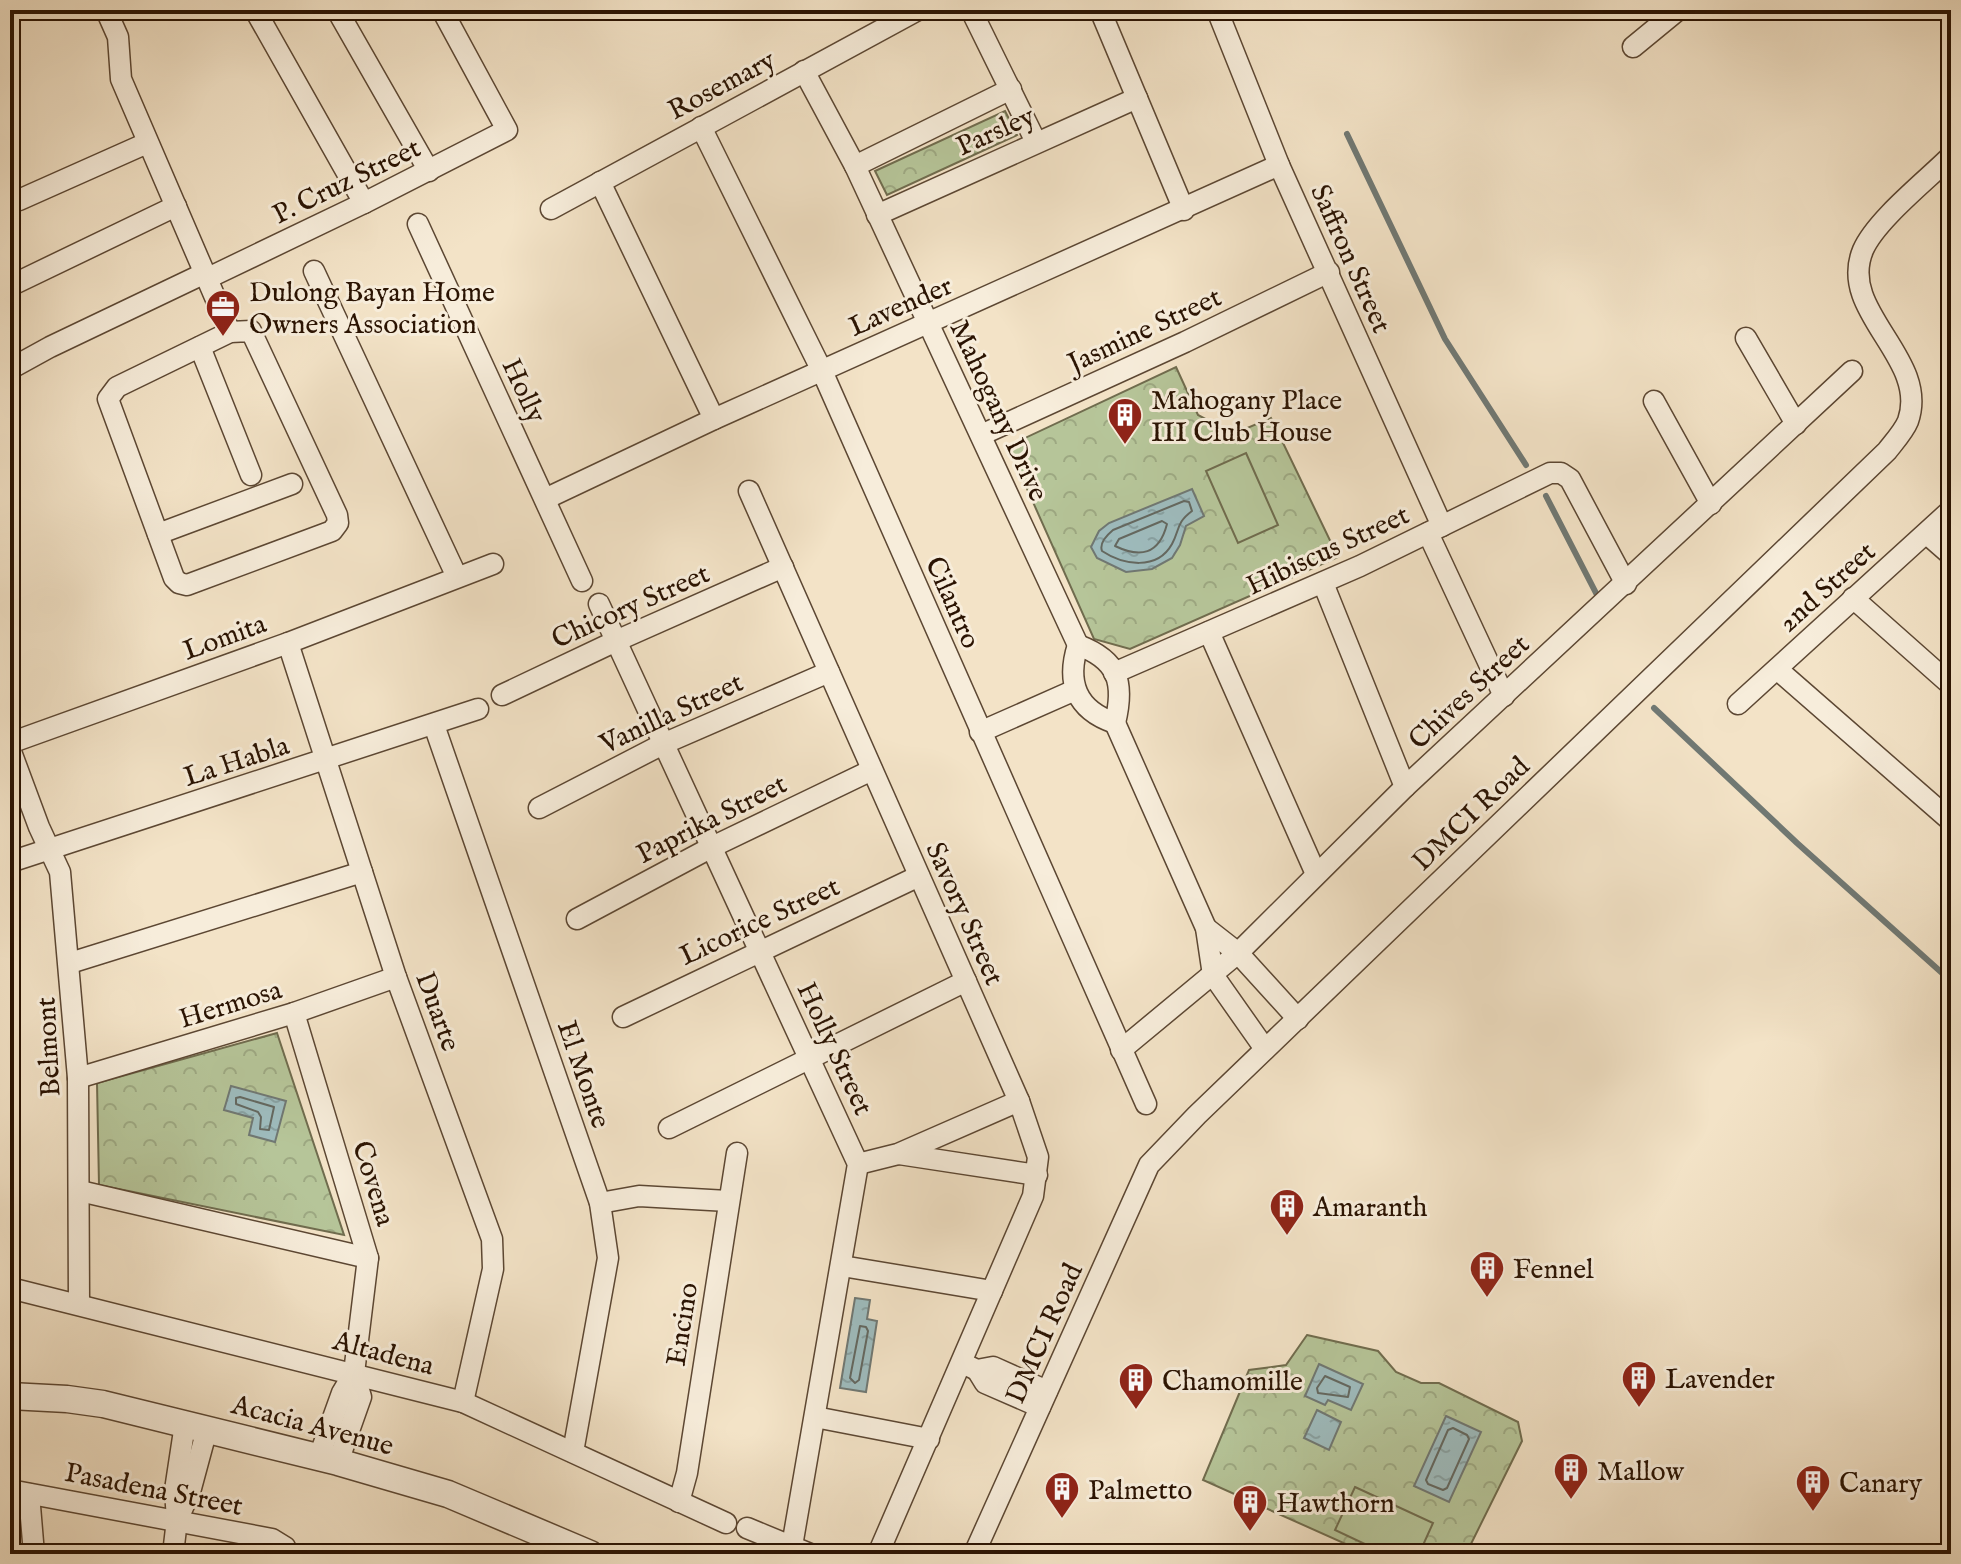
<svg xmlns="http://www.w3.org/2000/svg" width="1961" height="1564" font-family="'IM FELL English',serif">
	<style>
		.park { fill: url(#park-crowns); stroke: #706c4e; stroke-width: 2 }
		.pitch { fill: #b6c599; stroke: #706c4e; stroke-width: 2 }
		.water { fill: url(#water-ripples); stroke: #707873; stroke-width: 2 }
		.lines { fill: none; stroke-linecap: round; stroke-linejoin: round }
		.shore { stroke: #646860; stroke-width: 2 }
		.stream { stroke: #707873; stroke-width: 6 }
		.minor-casing { stroke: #5c4733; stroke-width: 23 }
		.tertiary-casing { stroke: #5c4733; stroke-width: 29 }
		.minor { stroke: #f7eddb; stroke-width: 20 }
		.tertiary { stroke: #f7eddb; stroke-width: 26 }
		.labels { text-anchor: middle; stroke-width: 6; stroke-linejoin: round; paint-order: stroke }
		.street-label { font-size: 28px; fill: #2a1302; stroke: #f7eddb }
		.poi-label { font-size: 28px; fill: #2a1302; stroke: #f7eddb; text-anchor: start }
	</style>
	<defs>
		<pattern id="park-crowns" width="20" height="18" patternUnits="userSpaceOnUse" patternTransform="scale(2)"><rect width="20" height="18" fill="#b6c599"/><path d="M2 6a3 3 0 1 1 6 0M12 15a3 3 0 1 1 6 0" fill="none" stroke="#9da882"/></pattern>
		<pattern id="water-ripples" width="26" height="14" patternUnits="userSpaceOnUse" patternTransform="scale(2)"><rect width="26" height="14" fill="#9ebcbe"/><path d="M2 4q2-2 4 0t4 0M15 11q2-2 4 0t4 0" fill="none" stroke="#88a1a2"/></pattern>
	</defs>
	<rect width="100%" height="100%" fill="#f3e3c7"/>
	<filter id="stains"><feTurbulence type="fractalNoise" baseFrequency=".0025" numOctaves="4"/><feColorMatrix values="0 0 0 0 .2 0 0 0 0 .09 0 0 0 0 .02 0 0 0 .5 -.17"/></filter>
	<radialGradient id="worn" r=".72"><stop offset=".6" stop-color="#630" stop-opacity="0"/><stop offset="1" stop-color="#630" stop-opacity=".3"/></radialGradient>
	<g class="park">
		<path d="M 1005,111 L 1017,135 L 887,195 L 875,171 Z"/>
		<path d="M 1176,367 L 1198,415 L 1233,434 L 1271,418 L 1338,557 L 1130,649 L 1094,639 L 1008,446 Z"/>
		<path d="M 277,1033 L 344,1235 L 99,1185 L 97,1083 Z"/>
		<path d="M 1307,1335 L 1378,1351 L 1396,1372 L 1421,1383 L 1439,1383 L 1518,1422 L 1522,1441 L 1466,1554 L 1368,1554 L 1203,1480 L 1249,1370 L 1286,1365 Z"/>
	</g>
	<g class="pitch">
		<path d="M 1246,453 L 1278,525 L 1238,543 L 1206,471 Z"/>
		<path d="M 1355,1487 L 1433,1523 L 1419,1554 L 1386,1554 L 1335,1530 Z"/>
	</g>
	<g class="water">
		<path d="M 1192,489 L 1204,516 L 1186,526 L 1180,545 L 1172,558 L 1152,569 L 1126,572 L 1097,558 L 1091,547 L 1099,531 L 1109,523 Z"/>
		<path d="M 231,1086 L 286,1101 L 275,1142 L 249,1135 L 253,1118 L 224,1110 Z"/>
		<path d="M 855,1298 L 870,1300 L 867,1319 L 877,1321 L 866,1392 L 840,1388 Z"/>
		<path d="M 1319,1364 L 1363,1384 L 1351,1410 L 1328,1400 L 1325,1405 L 1305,1396 Z"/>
		<path d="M 1317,1410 L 1341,1422 L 1329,1450 L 1304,1438 Z"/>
		<path d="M 1446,1416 L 1481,1432 L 1449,1502 L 1414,1486 Z"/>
	</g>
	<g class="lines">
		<g class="shore">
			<path d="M 1184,501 L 1189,502 L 1192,511 C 1176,523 1180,529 1172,544 C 1157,571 1123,565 1102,551 C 1099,543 1107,535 1113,530 Z"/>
			<path d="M 1162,521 L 1167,524 C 1159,555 1140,558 1115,546 L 1119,539 Z"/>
			<path d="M 240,1097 L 274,1107 L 269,1130 L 260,1129 L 261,1117 L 258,1112 L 236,1104 L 236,1098 Z"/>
			<path d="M 860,1326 L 866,1327 L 868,1331 L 859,1380 L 855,1383 L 850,1378 Z"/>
			<path d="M 1325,1376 L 1350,1387 L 1348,1397 L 1318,1393 L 1317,1388 Z"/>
			<path d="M 1453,1428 L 1467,1435 L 1469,1439 L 1447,1488 L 1443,1490 L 1428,1484 L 1426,1480 L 1448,1430 Z"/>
		</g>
		<g class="stream">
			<path d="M 1347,134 L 1445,339 L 1526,465"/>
			<path d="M 1546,496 L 1597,595"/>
			<path d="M 1654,708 L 1797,843 L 1951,981"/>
		</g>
		<g class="minor-casing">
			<g id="minor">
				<path d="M 106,10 L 118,37 L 121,79 L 230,332"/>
				<path d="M 255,10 L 364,203"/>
				<path d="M 337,10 L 429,171"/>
				<path d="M 971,10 L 1036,142"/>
				<path d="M 1100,10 L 1184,210"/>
				<path d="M 1217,10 L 1279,165 L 1442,526"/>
				<path d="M 1633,47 L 1678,10"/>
				<path d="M 804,71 L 855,166 L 1078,645"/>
				<path d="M 701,127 L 822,371 L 1146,1104"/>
				<path d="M 855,166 L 1011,89"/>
				<path d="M 600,182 L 714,419"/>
				<path d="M 19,200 L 147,143"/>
				<path d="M 551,209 L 918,10"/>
				<path d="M 877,215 L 1137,98"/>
				<path d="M 418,224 L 582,581"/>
				<path d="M 314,271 L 457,577"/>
				<path d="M 208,278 L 364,203 L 507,130 L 442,10"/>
				<path d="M 10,286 L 176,206"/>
				<path d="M 251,331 L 337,515 L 338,523 L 332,531 L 187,585 L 179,583 L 174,578 L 108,399 L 117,387 L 230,332 Z"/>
				<path d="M 1746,338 L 1796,424"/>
				<path d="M 200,347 L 251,475"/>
				<path d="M 10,369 L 50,347 L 205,273"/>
				<path d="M 1654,401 L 1711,504"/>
				<path d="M 981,435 L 1185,342 L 1329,272"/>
				<path d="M 749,491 L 1019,1101 L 1038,1157 L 1033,1196 L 878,1554"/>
				<path d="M 545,499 L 714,419 L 1279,165"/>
				<path d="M 1428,533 L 1504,696"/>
				<path d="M 158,534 L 292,484"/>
				<path d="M 1927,534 L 1951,555"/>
				<path d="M 1323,583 L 1405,787"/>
				<path d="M 1853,598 L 1951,685"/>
				<path d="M 599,604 L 858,1164 L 792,1546"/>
				<path d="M 1209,632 L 1316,874"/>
				<path d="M 288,643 L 396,977 L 492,1239 L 493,1269 L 463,1402"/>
				<path d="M 1078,645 C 1118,660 1125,682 1115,723 C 1076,710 1066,682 1078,645 Z"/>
				<path d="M 1777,669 L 1951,821"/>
				<path d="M 1114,673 L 1360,566 L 1550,473 L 1561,473 L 1570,479 L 1626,584"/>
				<path d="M 502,695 L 616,641 L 783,567"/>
				<path d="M 1738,704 L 1951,510"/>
				<path d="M 1115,723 L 1206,928 L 1213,975 L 1265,1049"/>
				<path d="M 434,725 L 600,1203 L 608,1258 L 573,1452"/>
				<path d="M 980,732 L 1075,690"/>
				<path d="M 10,743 L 288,643 L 493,564"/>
				<path d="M 10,749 L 39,827 L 60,872 L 78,1078 L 79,1303"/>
				<path d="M 539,808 L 663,744 L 829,672"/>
				<path d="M 10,862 L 478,709"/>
				<path d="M 577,919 L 712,847 L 872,770"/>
				<path d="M 1206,928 L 1238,953 L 1298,1019"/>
				<path d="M 70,963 L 362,872"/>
				<path d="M 294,1013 L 368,1258 L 354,1373 L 361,1397 L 338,1462"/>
				<path d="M 623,1017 L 919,876"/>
				<path d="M 1121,1050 L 1238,953 L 1405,787 L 1852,371"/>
				<path d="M 78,1078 L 294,1013 L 396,977"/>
				<path d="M 669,1128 L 966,981"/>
				<path d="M 899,1154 L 1037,1175"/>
				<path d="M 858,1164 L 898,1154 L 1019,1101"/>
				<path d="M 80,1191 L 368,1258"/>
				<path d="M 600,1203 L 639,1196 L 728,1201"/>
				<path d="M 842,1266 L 992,1291"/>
				<path d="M 10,1288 L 463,1402 L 726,1523"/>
				<path d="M 962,1363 L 977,1370 L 993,1367 L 1047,1391"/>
				<path d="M 977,1370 L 985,1383 L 1040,1407"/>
				<path d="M 815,1417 L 929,1439"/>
				<path d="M 319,1457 L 342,1393 L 354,1373"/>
				<path d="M 10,1490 L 272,1539 L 285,1547 L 286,1554"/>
				<path d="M 29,1494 L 34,1554"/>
				<path d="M 679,1502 L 687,1473 L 737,1153"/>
				<path d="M 179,1516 L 190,1492 L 207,1429"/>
				<path d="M 747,1528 L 810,1554"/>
				<path d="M 173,1554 L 177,1520 L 175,1490 L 185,1424"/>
				<path d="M 974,1554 L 1149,1165 L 1197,1115 L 1887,451 C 1894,442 1904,431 1908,421 C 1930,358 1837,312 1863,250 C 1876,220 1927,180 1951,156"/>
			</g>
		</g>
		<g class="tertiary-casing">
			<path id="tertiary" d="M 10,1396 L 67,1399 L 103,1404 L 338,1462 L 448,1494 L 590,1554"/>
		</g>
		<use href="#minor" class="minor"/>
		<use href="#tertiary" class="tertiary"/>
	</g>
	<defs>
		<g id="office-pin" transform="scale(1.8)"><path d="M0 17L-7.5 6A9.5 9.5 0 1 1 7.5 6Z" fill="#8f2418" stroke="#f7eddb"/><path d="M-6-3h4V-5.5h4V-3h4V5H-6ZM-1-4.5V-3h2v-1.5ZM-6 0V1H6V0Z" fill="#fff"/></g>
		<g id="building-pin" transform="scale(1.8)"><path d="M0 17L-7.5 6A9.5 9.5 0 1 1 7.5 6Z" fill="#8f2418" stroke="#f7eddb"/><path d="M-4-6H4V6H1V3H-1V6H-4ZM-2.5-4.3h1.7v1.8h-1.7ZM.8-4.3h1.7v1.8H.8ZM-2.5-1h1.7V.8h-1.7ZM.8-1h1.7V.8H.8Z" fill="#fff"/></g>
	</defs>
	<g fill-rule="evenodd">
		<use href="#office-pin" x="223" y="307"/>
		<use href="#building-pin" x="1125" y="415"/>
		<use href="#building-pin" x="1287" y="1206"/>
		<use href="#building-pin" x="1487" y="1268"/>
		<use href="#building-pin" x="1639" y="1378"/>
		<use href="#building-pin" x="1136" y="1380"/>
		<use href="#building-pin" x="1571" y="1470"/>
		<use href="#building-pin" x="1813" y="1482"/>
		<use href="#building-pin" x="1062" y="1489"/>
		<use href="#building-pin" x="1250" y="1502"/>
	</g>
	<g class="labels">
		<g class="street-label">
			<text transform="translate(721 84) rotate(-28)" y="10">Rosemary</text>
			<text transform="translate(995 130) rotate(-24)" y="10">Parsley</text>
			<text transform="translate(346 180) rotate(-26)" y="10">P. Cruz Street</text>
			<text transform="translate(1352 258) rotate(66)" y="10">Saffron Street</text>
			<text transform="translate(900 305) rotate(-24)" y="10">Lavender</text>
			<text transform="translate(1144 329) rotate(-25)" y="10">Jasmine Street</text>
			<text transform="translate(525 390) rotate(65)" y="10">Holly</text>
			<text transform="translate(1000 410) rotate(65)" y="10">Mahogany Drive</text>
			<text transform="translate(1327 549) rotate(-25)" y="10">Hibiscus Street</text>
			<text transform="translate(1826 586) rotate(-42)" y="10">2nd Street</text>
			<text transform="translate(954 602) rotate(66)" y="10">Cilantro</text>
			<text transform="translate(630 605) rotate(-24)" y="10">Chicory Street</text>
			<text transform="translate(224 636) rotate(-20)" y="10">Lomita</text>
			<text transform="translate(1468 691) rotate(-43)" y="10">Chives Street</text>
			<text transform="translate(671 712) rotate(-25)" y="10">Vanilla Street</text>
			<text transform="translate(236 760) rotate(-18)" y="10">La Habla</text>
			<text transform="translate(1470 813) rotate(-44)" y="10">DMCI Road</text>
			<text transform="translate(711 818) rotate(-27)" y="10">Paprika Street</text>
			<text transform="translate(966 913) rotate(66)" y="10">Savory Street</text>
			<text transform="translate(759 920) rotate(-25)" y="10">Licorice Street</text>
			<text transform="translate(230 1003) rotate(-17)" y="10">Hermosa</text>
			<text transform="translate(439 1011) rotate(70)" y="10">Duarte</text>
			<text transform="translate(47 1047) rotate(-93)" y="10">Belmont</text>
			<text transform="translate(836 1048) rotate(65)" y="10">Holly Street</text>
			<text transform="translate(585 1074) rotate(71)" y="10">El Monte</text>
			<text transform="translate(375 1183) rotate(73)" y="10">Covena</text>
			<text transform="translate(681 1324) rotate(-81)" y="10">Encino</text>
			<text transform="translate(1043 1333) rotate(-66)" y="10">DMCI Road</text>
			<text transform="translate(384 1352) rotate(15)" y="10">Altadena</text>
			<text transform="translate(313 1424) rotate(15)" y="10">Acacia Avenue</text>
			<text transform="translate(154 1488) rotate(11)" y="10">Pasadena Street</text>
		</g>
		<g class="poi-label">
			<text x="249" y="301">Dulong Bayan Home<tspan x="249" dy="32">Owners Association</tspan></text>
			<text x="1151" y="409">Mahogany Place<tspan x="1151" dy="32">III Club House</tspan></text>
			<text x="1313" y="1216">Amaranth</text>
			<text x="1513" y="1278">Fennel</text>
			<text x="1665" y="1388">Lavender</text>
			<text x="1162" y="1390">Chamomille</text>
			<text x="1597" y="1480">Mallow</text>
			<text x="1839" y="1492">Canary</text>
			<text x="1088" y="1499">Palmetto</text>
			<text x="1276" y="1512">Hawthorn</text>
		</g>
	</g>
	<rect width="1961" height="1564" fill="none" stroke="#f3e3c7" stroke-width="40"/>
	<rect x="12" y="12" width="1937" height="1540" fill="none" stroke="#2a1302" stroke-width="4"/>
	<rect x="20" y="20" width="1921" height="1524" fill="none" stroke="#2a1302" stroke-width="2"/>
	<rect width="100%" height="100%" filter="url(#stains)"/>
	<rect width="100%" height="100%" fill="url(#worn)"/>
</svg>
